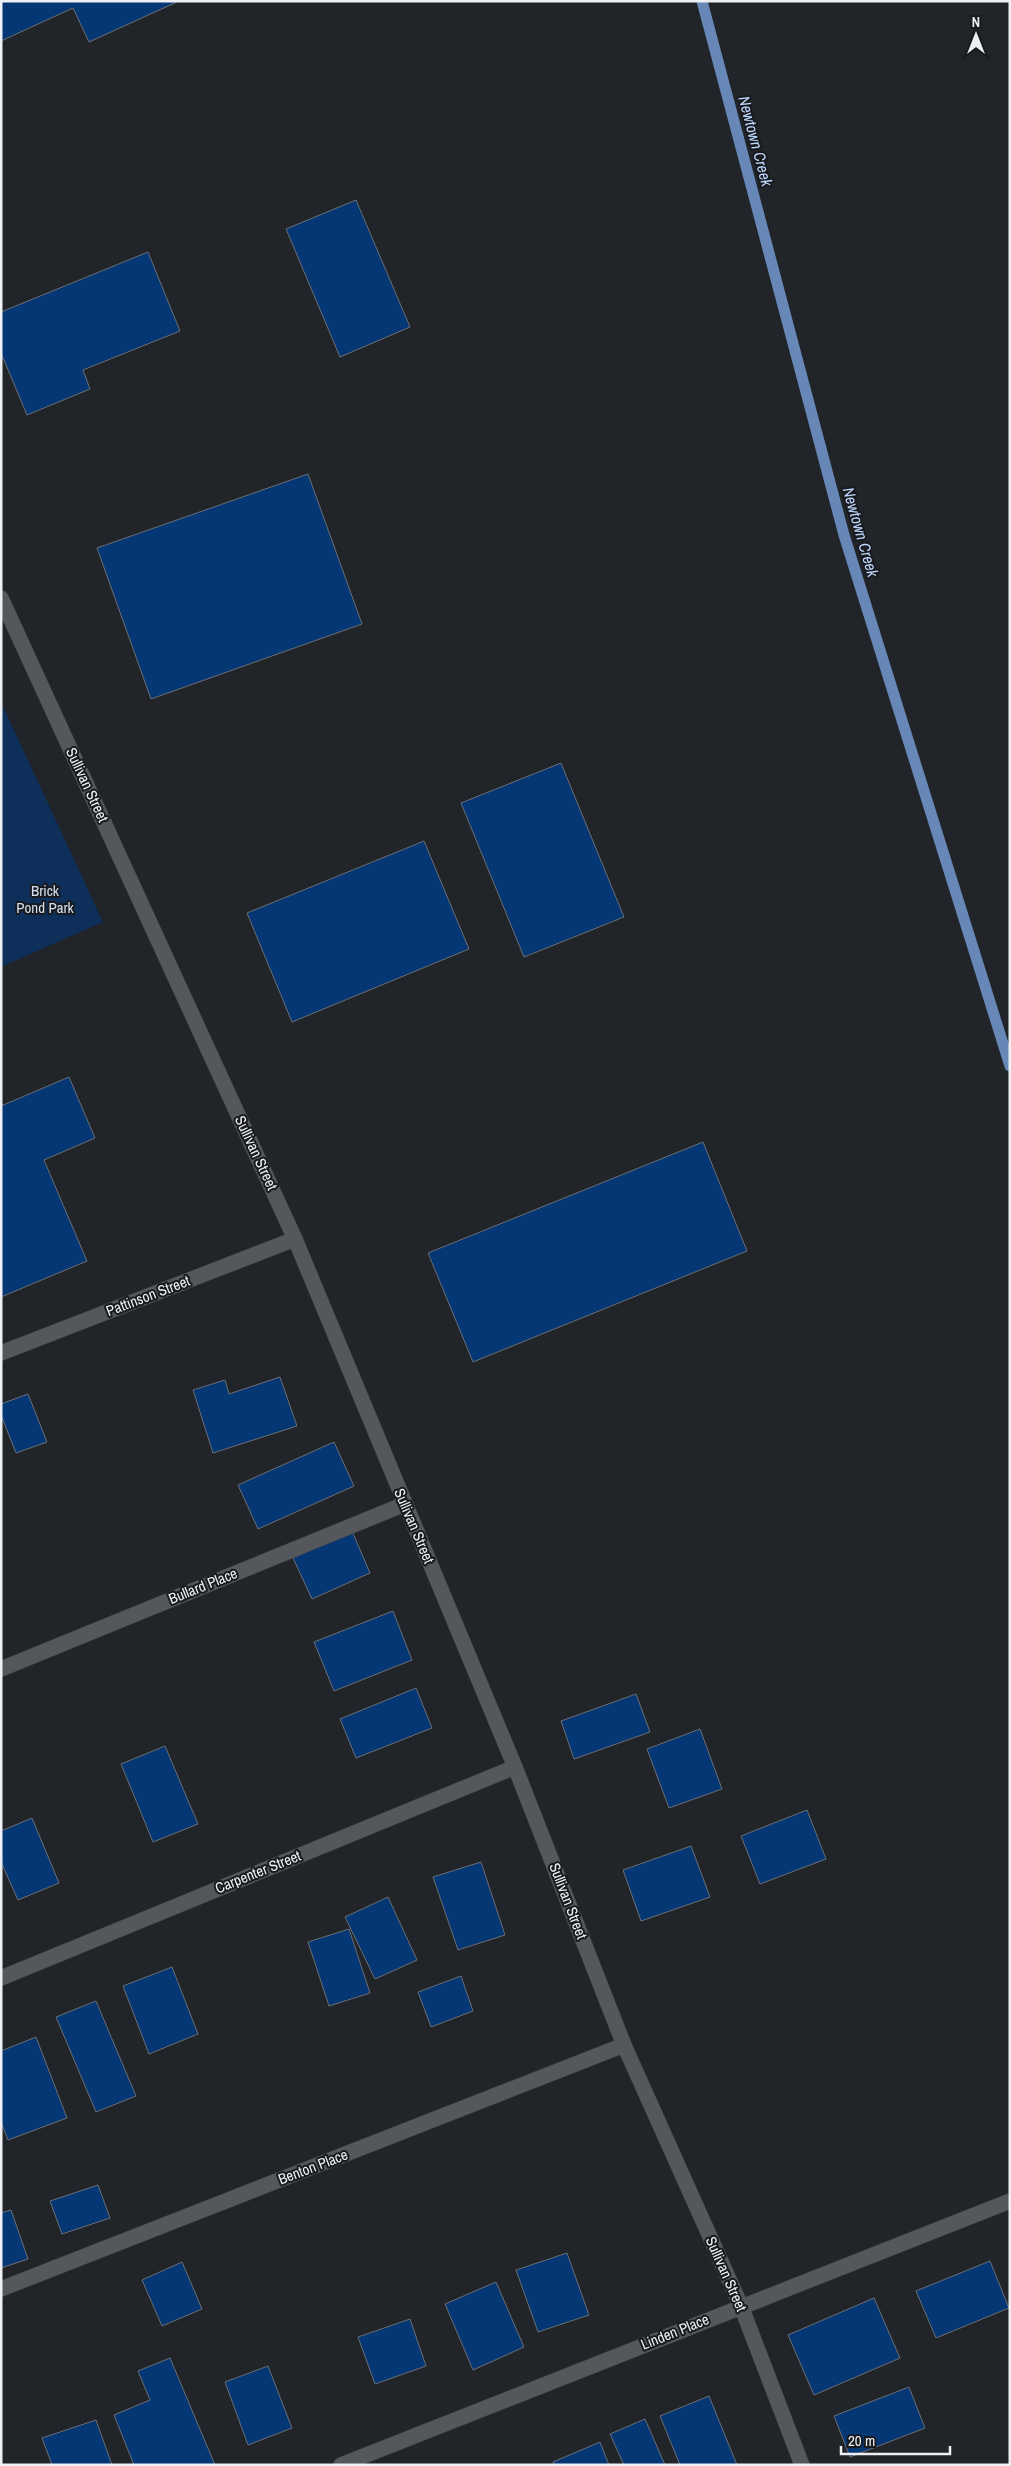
<svg xmlns="http://www.w3.org/2000/svg" width="1011" height="2466" font-family="'Archivo Narrow',sans-serif">
	<style>
		.green { fill: #0e2f5a }
		.lines { fill: none; stroke-linecap: round; stroke-linejoin: round }
		.stream { stroke: #6788b7; stroke-width: 11 }
		.building { fill: #043774; stroke: #6c6f74 }
		.lane-casing { stroke: #3c3f43; stroke-width: 16 }
		.street-casing { stroke: #3c3f43; stroke-width: 16 }
		.lane { stroke: #54575c; stroke-width: 15 }
		.street { stroke: #54575c; stroke-width: 15 }
		.labels { text-anchor: middle; stroke-width: 4; stroke-linejoin: round; paint-order: stroke }
		.street-label { font-size: 15px; fill: #eef0f3; stroke: #181a1e }
		.park-label { font-size: 15px; fill: #d3e0f3; stroke: #181a1e }
		.water-label { font-size: 16px; font-style: italic; fill: #bdd7fc; stroke: #181a1e }
	</style>
	<rect width="100%" height="100%" fill="#212428"/>
	<path class="green" d="M 1,702 L 103,922 L 1,967 Z"/>
	<g class="lines">
		<path class="stream" d="M 702,1 L 844,535 L 1010,1066"/>
	</g>
	<g class="building">
		<path d="M 1,1 L 179,1 L 89,42 L 73,8 L 1,41 Z"/>
		<path d="M 356,200 L 410,327 L 340,357 L 286,229 Z"/>
		<path d="M 148,252 L 180,331 L 83,370 L 90,389 L 27,415 L 1,353 L 1,312 Z"/>
		<path d="M 308,474 L 362,624 L 151,699 L 97,548 Z"/>
		<path d="M 561,763 L 624,917 L 524,957 L 461,803 Z"/>
		<path d="M 424,841 L 469,949 L 292,1022 L 247,913 Z"/>
		<path d="M 69,1077 L 95,1138 L 44,1160 L 87,1261 L 1,1297 L 1,1106 Z"/>
		<path d="M 703,1142 L 747,1251 L 473,1362 L 428,1253 Z"/>
		<path d="M 280,1377 L 297,1426 L 213,1453 L 193,1390 L 225,1380 L 229,1394 Z"/>
		<path d="M 28,1394 L 47,1442 L 16,1453 L 1,1415 L 1,1404 Z"/>
		<path d="M 334,1442 L 354,1486 L 258,1529 L 238,1485 Z"/>
		<path d="M 352,1531 L 370,1573 L 312,1599 L 293,1558 Z"/>
		<path d="M 393,1611 L 412,1660 L 334,1691 L 314,1642 Z"/>
		<path d="M 416,1688 L 432,1728 L 356,1758 L 340,1719 Z"/>
		<path d="M 636,1694 L 650,1732 L 574,1759 L 561,1721 Z"/>
		<path d="M 700,1729 L 722,1789 L 669,1808 L 647,1749 Z"/>
		<path d="M 165,1746 L 198,1824 L 153,1842 L 121,1764 Z"/>
		<path d="M 807,1810 L 826,1859 L 760,1884 L 741,1836 Z"/>
		<path d="M 32,1818 L 59,1883 L 18,1900 L 1,1862 L 1,1831 Z"/>
		<path d="M 691,1846 L 710,1897 L 641,1921 L 623,1870 Z"/>
		<path d="M 481,1862 L 505,1935 L 458,1950 L 433,1877 Z"/>
		<path d="M 388,1897 L 417,1960 L 375,1979 L 345,1917 Z"/>
		<path d="M 349,1929 L 370,1993 L 329,2006 L 308,1942 Z"/>
		<path d="M 172,1967 L 198,2034 L 149,2054 L 123,1986 Z"/>
		<path d="M 461,1976 L 473,2011 L 431,2027 L 418,1992 Z"/>
		<path d="M 96,2001 L 136,2096 L 96,2112 L 56,2017 Z"/>
		<path d="M 36,2037 L 67,2118 L 8,2140 L 1,2122 L 1,2051 Z"/>
		<path d="M 98,2185 L 110,2218 L 62,2234 L 50,2201 Z"/>
		<path d="M 11,2210 L 28,2259 L 1,2268 L 1,2213 Z"/>
		<path d="M 567,2253 L 589,2315 L 538,2332 L 516,2270 Z"/>
		<path d="M 990,2261 L 1009,2308 L 936,2338 L 916,2291 Z"/>
		<path d="M 182,2262 L 202,2309 L 162,2326 L 142,2280 Z"/>
		<path d="M 496,2282 L 524,2347 L 473,2370 L 445,2304 Z"/>
		<path d="M 874,2298 L 900,2358 L 814,2395 L 788,2335 Z"/>
		<path d="M 410,2319 L 426,2366 L 375,2384 L 358,2337 Z"/>
		<path d="M 170,2358 L 215,2465 L 134,2465 L 114,2415 L 150,2400 L 138,2371 Z"/>
		<path d="M 268,2366 L 292,2428 L 248,2445 L 225,2382 Z"/>
		<path d="M 909,2387 L 925,2428 L 850,2457 L 834,2416 Z"/>
		<path d="M 709,2396 L 737,2465 L 680,2465 L 660,2416 Z"/>
		<path d="M 645,2419 L 665,2465 L 624,2465 L 610,2434 Z"/>
		<path d="M 96,2420 L 112,2465 L 52,2465 L 42,2438 Z"/>
		<path d="M 600,2442 L 609,2465 L 554,2465 L 553,2462 Z"/>
	</g>
	<g class="lines">
		<g class="lane-casing">
			<g id="lane">
				<path d="M 1,1669 L 405,1504"/>
				<path d="M 1,2289 L 624,2045"/>
			</g>
		</g>
		<g class="street-casing">
			<g id="street">
				<path d="M 1,598 L 295,1239 L 515,1767 L 624,2045 L 741,2306 L 802,2465"/>
				<path d="M 1,1353 L 295,1239"/>
				<path d="M 1,1978 L 515,1767"/>
				<path d="M 341,2465 L 1010,2201"/>
			</g>
		</g>
		<use href="#lane" class="lane"/>
		<use href="#street" class="street"/>
	</g>
	<g class="labels">
		<g class="street-label">
			<text transform="translate(87 785) rotate(65)" y="5">Sullivan Street</text>
			<text transform="translate(256 1153) rotate(65)" y="5">Sullivan Street</text>
			<text transform="translate(148 1296) rotate(-21)" y="5">Pattinson Street</text>
			<text transform="translate(414 1526) rotate(67)" y="5">Sullivan Street</text>
			<text transform="translate(203 1586) rotate(-22)" y="5">Bullard Place</text>
			<text transform="translate(258 1872) rotate(-22)" y="5">Carpenter Street</text>
			<text transform="translate(568 1901) rotate(69)" y="5">Sullivan Street</text>
			<text transform="translate(313 2167) rotate(-21)" y="5">Benton Place</text>
			<text transform="translate(726 2274) rotate(66)" y="5">Sullivan Street</text>
			<text transform="translate(675 2332) rotate(-22)" y="5">Linden Place</text>
		</g>
		<g class="park-label">
			<text x="45" y="896">Brick<tspan x="45" dy="17">Pond Park</tspan></text>
		</g>
		<g class="water-label">
			<text transform="translate(756 141) rotate(75)" y="6">Newtown Creek</text>
			<text transform="translate(861 532) rotate(74)" y="6">Newtown Creek</text>
		</g>
	</g>
	<rect width="1011" height="2466" fill="none" stroke="#eef0f3" stroke-width="5"/>
	<g transform="translate(976 35)" stroke="#181a1e" stroke-width="4" paint-order="stroke">
	<path d="M0-4L9 19L0 12L-9 19Z" fill="#eef0f3"/>
	<text y="-8" font-size="14" font-weight="bold" text-anchor="middle" fill="#eef0f3">N</text>
	</g>
	<path d="M841 2446v8h109v-8" fill="none" stroke="#eef0f3" stroke-width="2.5"/>
	<text x="848" y="2446" font-size="15" fill="#eef0f3" stroke="#181a1e" stroke-width="4" paint-order="stroke">20 m</text>
</svg>
